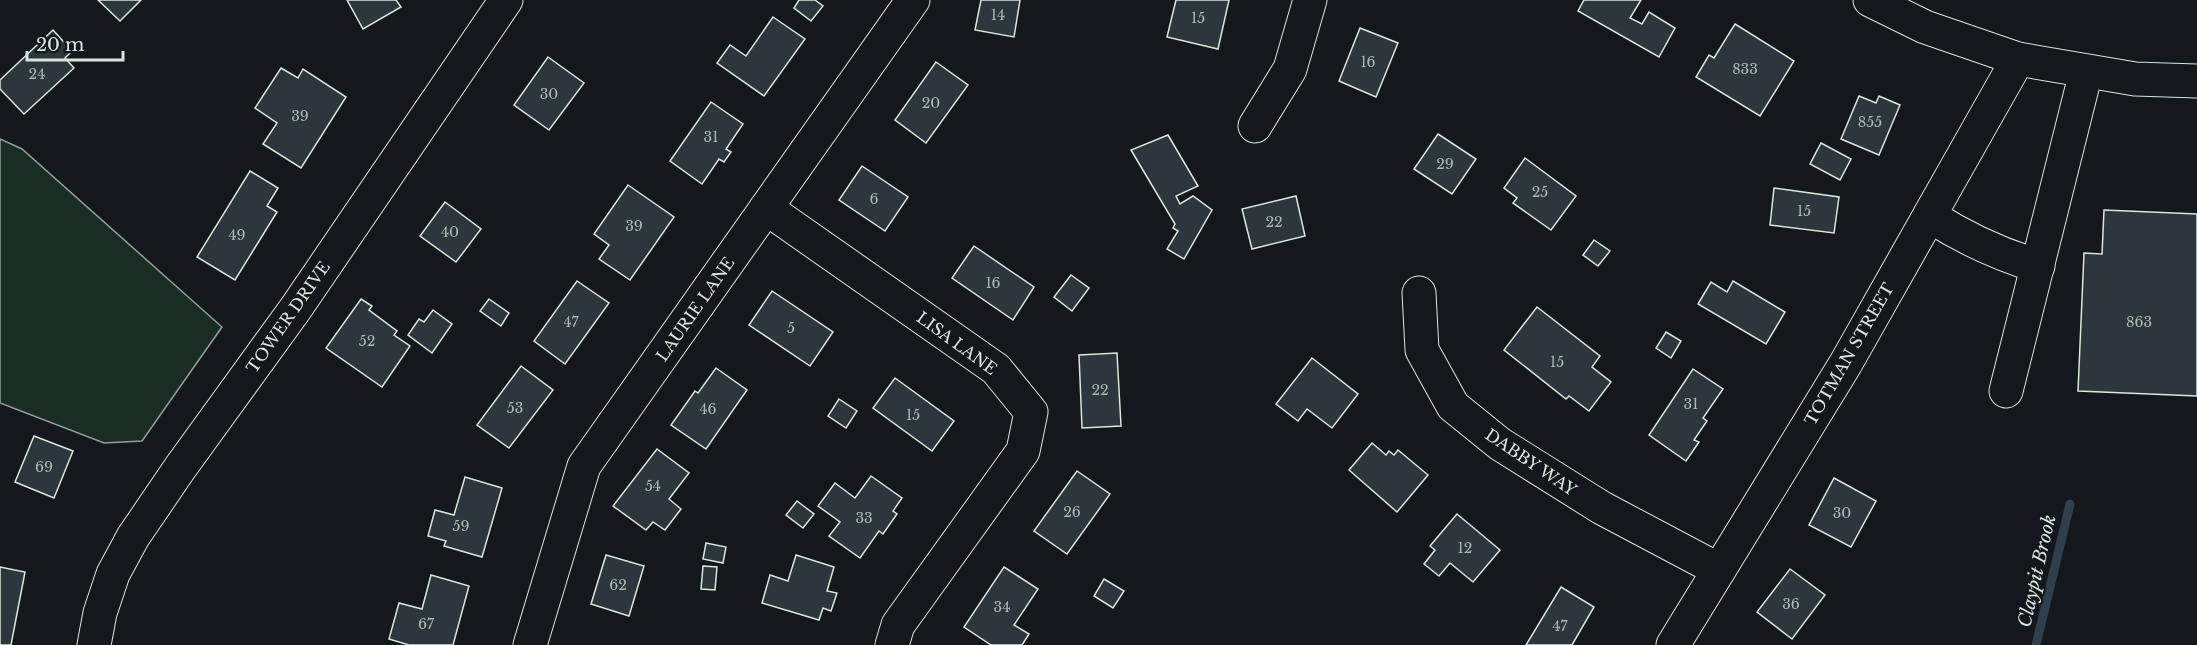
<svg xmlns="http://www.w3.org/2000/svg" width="2197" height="645" font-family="'Libre Baskerville',serif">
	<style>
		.green { fill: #1a2d24; stroke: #939e99; stroke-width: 1.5 }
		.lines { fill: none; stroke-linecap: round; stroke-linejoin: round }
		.stream { stroke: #2f3f4d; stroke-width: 9 }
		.building { fill: #2c363c; stroke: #d8e6dc; stroke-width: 1.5 }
		.minor-casing { stroke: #d8e6dc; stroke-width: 35 }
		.major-casing { stroke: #d8e6dc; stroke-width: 35 }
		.minor { stroke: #14181c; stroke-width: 33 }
		.major { stroke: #14181c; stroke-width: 33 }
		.labels { text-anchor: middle; stroke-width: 4.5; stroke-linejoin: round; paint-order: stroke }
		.number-label { font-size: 14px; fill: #adbab4 }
		.street-label { font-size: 16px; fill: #d8e6dc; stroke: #14181c }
		.water-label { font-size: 18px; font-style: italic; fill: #d8e6dc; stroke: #14181c }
	</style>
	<rect width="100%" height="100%" fill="#14181c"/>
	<path class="green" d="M 0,139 L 22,149 L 222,327 L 142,441 L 104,443 L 0,403 Z"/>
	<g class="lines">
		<path class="stream" d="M 2036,645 L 2070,504"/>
	</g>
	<g class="building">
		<path d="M 98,0 L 141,0 L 120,21 Z"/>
		<path d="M 347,0 L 396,0 L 401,7 L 363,29 Z"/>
		<path d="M 799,0 L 815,0 L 823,6 L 811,21 L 794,8 Z"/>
		<path d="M 981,0 L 1020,0 L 1014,37 L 975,30 Z"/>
		<path d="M 1176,0 L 1229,0 L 1218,49 L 1167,37 Z"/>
		<path d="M 1584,0 L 1641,0 L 1630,18 L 1642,24 L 1649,12 L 1675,28 L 1659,57 L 1578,11 Z"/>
		<path d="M 773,17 L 805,39 L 764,96 L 717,63 L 730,45 L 746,56 Z"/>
		<path d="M 1735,24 L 1794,61 L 1760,116 L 1696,77 L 1709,55 L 1714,58 Z"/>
		<path d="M 1360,28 L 1398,43 L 1376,97 L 1339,81 Z"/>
		<path d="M 53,30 L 72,51 L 65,58 L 74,68 L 24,114 L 0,89 L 0,80 Z"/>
		<path d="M 548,57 L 584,83 L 549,130 L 514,105 Z"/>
		<path d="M 936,62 L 968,85 L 926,143 L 895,120 Z"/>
		<path d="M 281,68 L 298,78 L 303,69 L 346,97 L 301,168 L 263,144 L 277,123 L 255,108 Z"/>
		<path d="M 1859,96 L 1876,103 L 1879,96 L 1900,105 L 1879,155 L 1841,139 Z"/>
		<path d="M 711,102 L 743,124 L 726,149 L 731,152 L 724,162 L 719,159 L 702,184 L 670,161 Z"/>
		<path d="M 1438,134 L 1476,159 L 1452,194 L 1414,169 Z"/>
		<path d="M 1168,135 L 1198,186 L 1176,196 L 1180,204 L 1193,196 L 1212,210 L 1184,259 L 1167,249 L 1178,231 L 1173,228 L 1175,224 L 1131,150 Z"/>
		<path d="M 1821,143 L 1851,159 L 1840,180 L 1810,164 Z"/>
		<path d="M 1525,158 L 1576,196 L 1551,230 L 1513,203 L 1517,198 L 1504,188 Z"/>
		<path d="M 862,166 L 908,197 L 885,231 L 839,200 Z"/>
		<path d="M 250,171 L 278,188 L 267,206 L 277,212 L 235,280 L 197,257 Z"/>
		<path d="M 628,185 L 674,217 L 630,280 L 599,259 L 609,245 L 594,234 Z"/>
		<path d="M 1774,188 L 1839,197 L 1834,233 L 1770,225 Z"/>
		<path d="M 1296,196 L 1305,236 L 1252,249 L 1242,209 Z"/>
		<path d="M 445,202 L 481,229 L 456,262 L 420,236 Z"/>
		<path d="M 2104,210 L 2197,214 L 2197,396 L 2078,391 L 2084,253 L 2102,254 Z"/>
		<path d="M 1594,240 L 1610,251 L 1598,266 L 1583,255 Z"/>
		<path d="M 974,246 L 1034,287 L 1013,320 L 952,278 Z"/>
		<path d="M 1071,275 L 1089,288 L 1072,311 L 1054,297 Z"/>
		<path d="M 577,281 L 609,303 L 565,364 L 534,341 Z"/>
		<path d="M 1733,281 L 1785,312 L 1766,344 L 1698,304 L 1711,282 L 1727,292 Z"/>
		<path d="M 772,291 L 833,332 L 810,366 L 749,325 Z"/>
		<path d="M 361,299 L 372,306 L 369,310 L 397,331 L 394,335 L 410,346 L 382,387 L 326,348 Z"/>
		<path d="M 489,299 L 509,313 L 501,326 L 480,311 Z"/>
		<path d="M 1537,307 L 1600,356 L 1592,367 L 1611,382 L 1589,411 L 1569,396 L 1566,399 L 1504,350 Z"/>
		<path d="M 433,310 L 452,324 L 432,353 L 408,335 L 419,319 L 424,322 Z"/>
		<path d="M 1666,332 L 1681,341 L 1671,358 L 1656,348 Z"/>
		<path d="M 1117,353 L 1121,426 L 1082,428 L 1079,355 Z"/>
		<path d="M 1312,358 L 1358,394 L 1332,428 L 1307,409 L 1298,421 L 1276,404 Z"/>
		<path d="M 521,366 L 553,390 L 509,448 L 477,425 Z"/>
		<path d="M 716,368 L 747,390 L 706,449 L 671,425 L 695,391 L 698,393 Z"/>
		<path d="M 1693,369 L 1723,389 L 1703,418 L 1707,421 L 1694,440 L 1699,442 L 1686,461 L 1649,435 Z"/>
		<path d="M 895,378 L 954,421 L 932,451 L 873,408 Z"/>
		<path d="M 839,399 L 857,411 L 846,428 L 828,416 Z"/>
		<path d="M 34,436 L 73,451 L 54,498 L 15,482 Z"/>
		<path d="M 1372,443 L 1386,455 L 1389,451 L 1394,455 L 1398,450 L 1428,475 L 1397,512 L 1349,470 Z"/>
		<path d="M 657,449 L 689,473 L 669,499 L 681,509 L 665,530 L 653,522 L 646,530 L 613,506 Z"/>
		<path d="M 1077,471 L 1110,494 L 1067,554 L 1034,531 Z"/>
		<path d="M 871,476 L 902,498 L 893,511 L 897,514 L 883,534 L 879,531 L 860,558 L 829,536 L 840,522 L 818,506 L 835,483 L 855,498 Z"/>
		<path d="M 465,477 L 502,488 L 482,557 L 444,546 L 446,541 L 428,536 L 435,510 L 454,515 Z"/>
		<path d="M 1834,478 L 1876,501 L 1851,547 L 1809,525 Z"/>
		<path d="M 797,501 L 814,514 L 803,528 L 786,515 Z"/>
		<path d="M 1457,514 L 1500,550 L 1473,582 L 1450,563 L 1439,576 L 1424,564 L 1435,550 L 1430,546 Z"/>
		<path d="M 706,543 L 726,547 L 723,563 L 703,559 Z"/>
		<path d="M 606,555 L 644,566 L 629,616 L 591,604 Z"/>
		<path d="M 796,555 L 834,567 L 827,591 L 837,593 L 831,611 L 823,608 L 819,620 L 762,603 L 770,575 L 788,581 Z"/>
		<path d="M 703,566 L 717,567 L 715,590 L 701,589 Z"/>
		<path d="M 0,567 L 25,572 L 11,645 L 0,645 Z"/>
		<path d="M 1004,567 L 1038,589 L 1014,625 L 1029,634 L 1022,645 L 991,645 L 964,627 Z"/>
		<path d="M 1790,569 L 1825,595 L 1792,639 L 1757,612 Z"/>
		<path d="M 431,575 L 469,586 L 453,645 L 409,645 L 389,639 L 399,603 L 422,609 Z"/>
		<path d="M 1104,579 L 1124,591 L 1113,608 L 1094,596 Z"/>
		<path d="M 1561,587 L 1594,607 L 1572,645 L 1526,645 Z"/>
	</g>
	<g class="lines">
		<g class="minor-casing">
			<g id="minor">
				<path d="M 1255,126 L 1290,69 L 1310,0"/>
				<path d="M 766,208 L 996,369 L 1031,412 L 1023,451 L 898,625 L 892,645"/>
				<path d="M 1930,216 C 1964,238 1998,254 2038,266"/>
				<path d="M 1419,293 L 1422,350 L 1453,406 L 1500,444 L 1602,508 L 1719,570"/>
				<path d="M 2006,391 L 2086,72"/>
				<path d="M 94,645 L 100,613 L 113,574 L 133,537 L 180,468 L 296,308 L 506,0"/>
				<path d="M 530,645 L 584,466 L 913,0"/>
				<path d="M 1673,645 L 1846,363 L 2018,59"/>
			</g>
		</g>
		<g class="major-casing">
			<path id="major" d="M 1870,0 L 1925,27 L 2018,59 L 2135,79 L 2197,81"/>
		</g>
		<use href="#minor" class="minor"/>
		<use href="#major" class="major"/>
	</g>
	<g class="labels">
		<g class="number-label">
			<text x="998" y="20">14</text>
			<text x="1198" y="23">15</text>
			<text x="1368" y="67">16</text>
			<text x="1745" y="74">833</text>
			<text x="37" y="79">24</text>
			<text x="549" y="99">30</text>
			<text x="931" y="108">20</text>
			<text x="300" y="121">39</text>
			<text x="1870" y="127">855</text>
			<text x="711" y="142">31</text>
			<text x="1445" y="169">29</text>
			<text x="1540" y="197">25</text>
			<text x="874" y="204">6</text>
			<text x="1804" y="216">15</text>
			<text x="1274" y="227">22</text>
			<text x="634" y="231">39</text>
			<text x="450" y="237">40</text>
			<text x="237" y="240">49</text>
			<text x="993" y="288">16</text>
			<text x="571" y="327">47</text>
			<text x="2139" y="327">863</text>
			<text x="791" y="333">5</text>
			<text x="367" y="346">52</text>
			<text x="1557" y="367">15</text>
			<text x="1100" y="395">22</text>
			<text x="1691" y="409">31</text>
			<text x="515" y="413">53</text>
			<text x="708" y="414">46</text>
			<text x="913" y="420">15</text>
			<text x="44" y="472">69</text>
			<text x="653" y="491">54</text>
			<text x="1072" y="517">26</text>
			<text x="1842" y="518">30</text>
			<text x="864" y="523">33</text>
			<text x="461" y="531">59</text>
			<text x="1465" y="553">12</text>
			<text x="618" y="590">62</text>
			<text x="1791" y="609">36</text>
			<text x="1002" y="612">34</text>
			<text x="426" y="629">67</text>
			<text x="1560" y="631">47</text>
		</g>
		<g class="street-label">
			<text transform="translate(695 309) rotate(-55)" y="6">LAURIE LANE</text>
			<text transform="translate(288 317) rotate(-55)" y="6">TOWER DRIVE</text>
			<text transform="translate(957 343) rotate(36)" y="6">LISA LANE</text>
			<text transform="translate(1849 354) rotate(-60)" y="6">TOTMAN STREET</text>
			<text transform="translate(1531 462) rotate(34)" y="6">DABBY WAY</text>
		</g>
		<g class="water-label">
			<text transform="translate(2037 571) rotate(-77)" y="6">Claypit Brook</text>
		</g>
	</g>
	<path d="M27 51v9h96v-9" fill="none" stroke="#d8e6dc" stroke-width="3"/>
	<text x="36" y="51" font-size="18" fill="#d8e6dc" stroke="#14181c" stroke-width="4.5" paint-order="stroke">20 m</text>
</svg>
